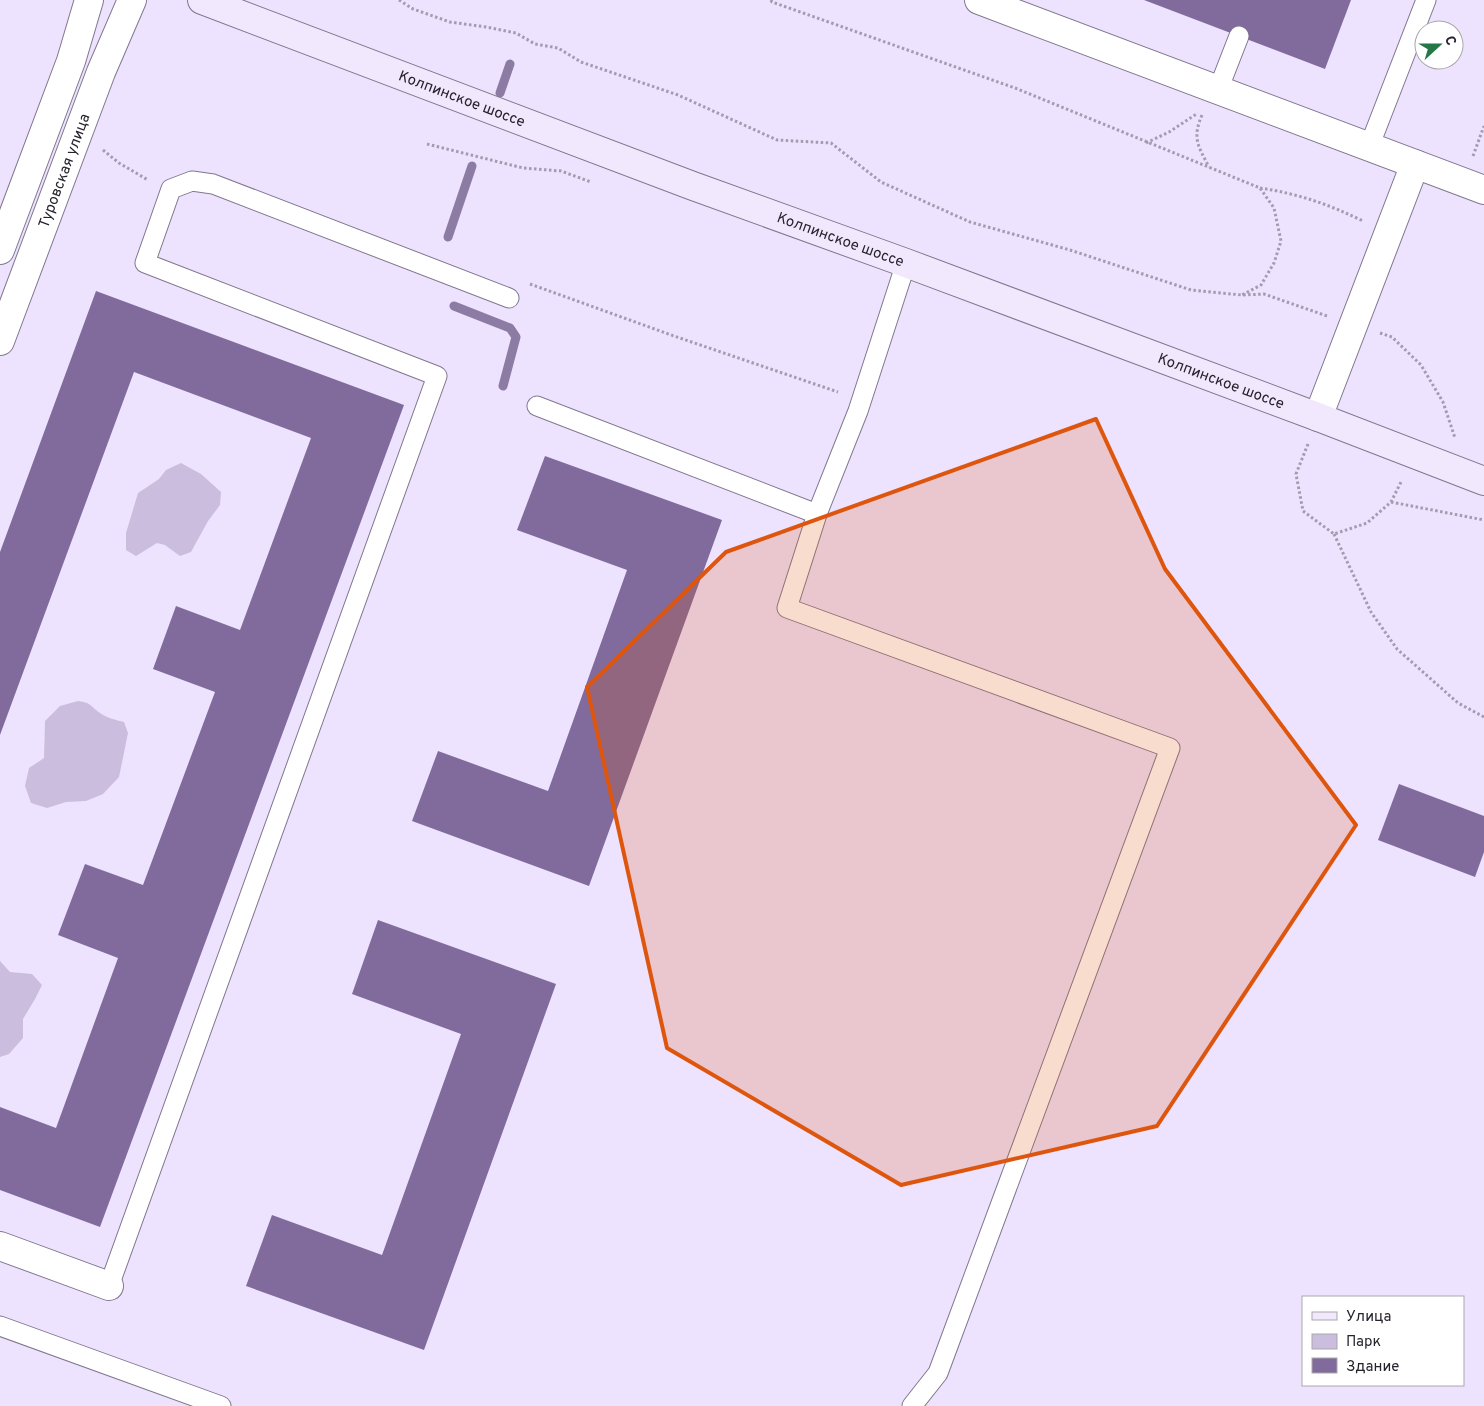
<svg xmlns="http://www.w3.org/2000/svg" width="1484" height="1406" font-family="Overpass,sans-serif">
	<style>
		.green { fill: #cbbdde }
		.lines { fill: none; stroke-linecap: round; stroke-linejoin: round }
		.stream { stroke: #8c7ba3; stroke-width: 9 }
		.building { fill: #816b9d }
		.service-casing { stroke: #81778e; stroke-width: 21 }
		.minor-casing { stroke: #81778e; stroke-width: 30 }
		.secondary-casing { stroke: #81778e; stroke-width: 30 }
		.path { stroke: #a39bb0; stroke-width: 3; stroke-dasharray: 2.5 2.5; stroke-linecap: butt }
		.service { stroke: #fff; stroke-width: 19 }
		.minor { stroke: #fff; stroke-width: 28 }
		.secondary { stroke: #f2e8fd; stroke-width: 28 }
		.marked { fill: #de560e; fill-opacity: 0.2; stroke: #de560e; stroke-width: 4; stroke-linejoin: round }
		.labels { text-anchor: middle; stroke-width: 4.5; stroke-linejoin: round; paint-order: stroke }
		.street-label { font-size: 15px; fill: #27232d; stroke: #fff }
	</style>
	<rect width="100%" height="100%" fill="#eee3fe"/>
	<g class="green">
		<path d="M 181,463 L 201,474 L 221,492 L 220,505 L 208,521 L 191,552 L 180,556 L 165,545 L 157,543 L 136,556 L 126,550 L 126,533 L 138,493 L 159,479 L 166,470 Z"/>
		<path d="M 78,701 C 92,703 90,706 100,713 C 107,718 116,720 124,722 L 128,733 L 119,777 L 103,794 L 86,801 L 66,802 L 47,808 L 31,803 L 25,786 L 29,768 L 44,758 L 45,721 L 60,706 Z"/>
		<path d="M 0,961 L 10,972 L 32,974 L 42,985 L 35,999 L 23,1019 L 23,1038 L 9,1054 L 0,1057 Z"/>
	</g>
	<g class="lines">
		<g class="stream">
			<path d="M 500,93 L 510,64"/>
			<path d="M 448,237 L 472,166"/>
			<path d="M 454,306 L 510,328 L 516,337 L 503,386"/>
		</g>
	</g>
	<g class="building">
		<path d="M 1144,0 L 1351,0 L 1325,69 Z"/>
		<path d="M 96,291 L 404,405 L 100,1227 L 0,1190 L 0,1107 L 56,1128 L 118,958 L 58,935 L 85,864 L 143,885 L 215,692 L 153,669 L 176,606 L 240,630 L 311,438 L 134,372 L 0,735 L 0,552 Z"/>
		<path d="M 545,456 L 722,520 L 589,886 L 412,821 L 438,751 L 548,791 L 627,570 L 517,530 Z"/>
		<path d="M 1399,784 L 1484,816 L 1484,852 L 1475,877 L 1378,840 Z"/>
		<path d="M 378,920 L 556,984 L 424,1350 L 246,1286 L 272,1215 L 382,1255 L 461,1034 L 352,994 Z"/>
	</g>
	<g class="lines">
		<g class="service-casing">
			<g id="service">
				<path d="M 1218,90 L 1239,36"/>
				<path d="M 1369,147 L 1426,0"/>
				<path d="M 537,406 L 817,514 L 787,608 L 1170,748 L 938,1373 L 912,1406"/>
				<path d="M 817,514 L 858,411 L 906,263"/>
				<path d="M 109,1286 L 437,376 L 145,263 L 171,189 L 192,181 L 213,184 L 509,298"/>
				<path d="M 0,1326 L 221,1406"/>
			</g>
		</g>
		<g class="minor-casing">
			<g id="minor">
				<path d="M 979,0 L 1484,190"/>
				<path d="M 0,250 L 71,61 L 89,0"/>
				<path id="s1" d="M 0,341 L 101,72 L 132,0"/>
				<path d="M 1318,417 L 1415,164"/>
				<path d="M 0,1246 L 109,1286"/>
			</g>
		</g>
		<g class="secondary-casing">
			<g id="secondary">
				<path id="s2" d="M 202,0 L 693,186 L 906,263 L 1318,417 L 1484,481"/>
			</g>
		</g>
		<g class="path">
			<path d="M 399,0 L 413,9 L 450,22 L 486,27 L 516,33 L 535,44 L 558,48 L 581,62 L 678,95 L 777,140 L 831,143 L 881,182 L 970,222 L 1070,250 L 1191,290 L 1242,295 L 1264,294 L 1327,316"/>
			<path d="M 771,0 L 772,2 L 1015,88 L 1260,188 L 1274,208 L 1281,241 L 1274,263 L 1261,285 L 1242,295"/>
			<path d="M 1202,115 C 1192,138 1198,146 1209,167"/>
			<path d="M 1146,143 L 1169,132 L 1198,113"/>
			<path d="M 427,144 L 523,168 L 561,171 L 591,182"/>
			<path d="M 103,150 L 119,163 L 148,180"/>
			<path d="M 1473,156 L 1484,126"/>
			<path d="M 1260,188 C 1299,194 1328,204 1363,221"/>
			<path d="M 530,284 L 674,336 L 838,392"/>
			<path d="M 1380,333 L 1392,337 L 1421,365 L 1443,402 L 1455,438"/>
			<path d="M 1308,444 L 1296,474 L 1303,511 L 1334,534 L 1367,523 L 1391,502 L 1402,480"/>
			<path d="M 1391,502 L 1484,520"/>
			<path d="M 1334,534 L 1371,612 L 1397,649 L 1458,703 L 1484,717"/>
		</g>
		<use href="#service" class="service"/>
		<use href="#minor" class="minor"/>
		<use href="#secondary" class="secondary"/>
	</g>
	<path class="marked" d="M 1096,419 L 1165,569 L 1356,825 L 1157,1126 L 901,1185 L 667,1048 L 587,687 L 726,552 Z"/>
	<g class="labels">
		<g class="street-label">
			<text dy="5" stroke="none"><textPath href="#s2" startOffset="278">Колпинское шоссе</textPath></text>
			<text dy="5" stroke="none"><textPath href="#s1" startOffset="182">Туровская улица</textPath></text>
			<text dy="5" stroke="none"><textPath href="#s2" startOffset="682">Колпинское шоссе</textPath></text>
			<text dy="5" stroke="none"><textPath href="#s2" startOffset="1088">Колпинское шоссе</textPath></text>
		</g>
	</g>
	<rect x="1302" y="1296" width="162" height="90" fill="#ffffff" stroke="#a9a7ab"/>
	<rect x="1312" y="1312" width="25" height="8" fill="#f2e8fd" stroke="#a9a7ab"/>
	<text x="1346" y="1321" font-size="15" fill="#27232d">Улица</text>
	<rect x="1312" y="1334" width="25" height="15" fill="#cbbdde" stroke="#a9a7ab"/>
	<text x="1346" y="1346" font-size="15" fill="#27232d">Парк</text>
	<rect x="1312" y="1358" width="25" height="15" fill="#816b9d" stroke="#a9a7ab"/>
	<text x="1346" y="1371" font-size="15" fill="#27232d">Здание</text>
	<g transform="translate(1439 45) rotate(69)"><circle r="24" fill="#ffffff" stroke="#a9a7ab"/>
	<path d="M0-4L9 19L0 12L-9 19Z" fill="#257748"/>
	<text y="-8" font-size="14" font-weight="bold" text-anchor="middle" fill="#27232d">С</text>
	</g>
</svg>
